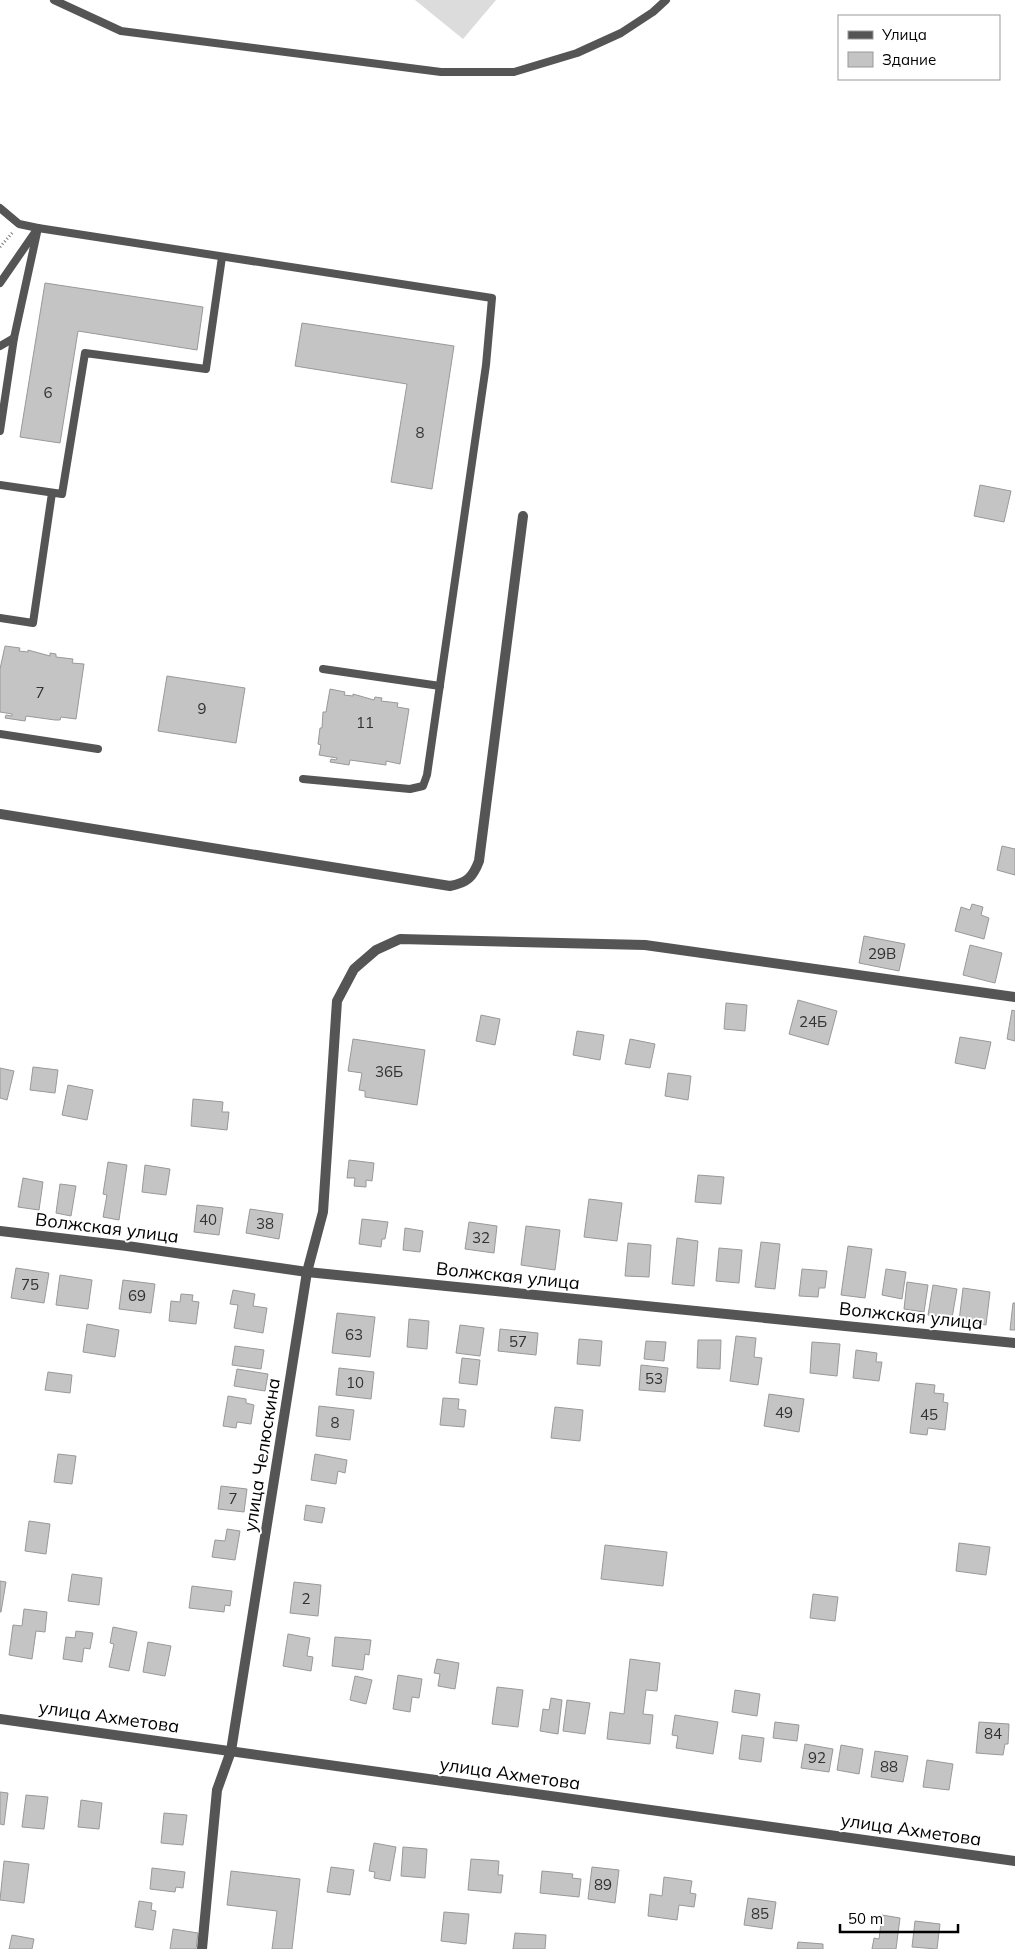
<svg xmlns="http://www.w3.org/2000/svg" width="1015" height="1949" font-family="Mulish,sans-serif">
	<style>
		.garden { fill: #dcdcdc }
		.building { fill: #c4c4c4; stroke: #999 }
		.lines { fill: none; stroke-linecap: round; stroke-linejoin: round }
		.path { stroke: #777; stroke-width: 3; stroke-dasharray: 1 2.5; stroke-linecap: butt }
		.service { stroke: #555; stroke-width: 8 }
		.minor { stroke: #555; stroke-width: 10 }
		.labels { text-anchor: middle; stroke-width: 4; stroke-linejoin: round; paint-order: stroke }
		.number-label { font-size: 15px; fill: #313131 }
		.street-label { font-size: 18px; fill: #000; stroke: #fff }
	</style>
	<rect width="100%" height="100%" fill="#fff"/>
	<path class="garden" d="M 415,0 L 496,0 L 463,39 Z"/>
	<g class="building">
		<path d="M 45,283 L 203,307 L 197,350 L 78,331 L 60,443 L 20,437 Z"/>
		<path d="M 302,323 L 454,346 L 432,489 L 391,482 L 407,384 L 295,366 Z"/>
		<path d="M 980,485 L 1011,491 L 1004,522 L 974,516 Z"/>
		<path d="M 5,646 L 20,648 L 19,651 L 28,652 L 28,650 L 50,656 L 50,653 L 56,654 L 56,657 L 73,659 L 72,663 L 84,664 L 76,719 L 61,717 L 60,720 L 55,720 L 26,716 L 25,721 L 5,718 L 6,715 L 12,716 L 12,714 L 0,712 L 0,669 Z"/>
		<path d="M 167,676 L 245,688 L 236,743 L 158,731 Z"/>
		<path d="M 330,689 L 345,692 L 344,695 L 353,696 L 353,694 L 374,700 L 375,697 L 382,698 L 381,701 L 398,703 L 397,707 L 409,709 L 400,764 L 386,761 L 386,765 L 350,760 L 349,765 L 330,762 L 331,759 L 336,760 L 337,758 L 319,755 L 321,745 L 318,744 L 320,728 L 322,728 L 323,712 L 326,712 Z"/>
		<path d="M 1002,846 L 1015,849 L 1015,875 L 997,870 Z"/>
		<path d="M 972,904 L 983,907 L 981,915 L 989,918 L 984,939 L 955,931 L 961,907 L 970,910 Z"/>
		<path d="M 864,936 L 905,944 L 899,971 L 859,963 Z"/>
		<path d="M 970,945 L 1002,953 L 995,983 L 963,975 Z"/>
		<path d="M 798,1000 L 837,1011 L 828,1045 L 789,1034 Z"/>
		<path d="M 726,1003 L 747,1005 L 745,1031 L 724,1029 Z"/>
		<path d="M 1012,1010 L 1015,1011 L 1015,1041 L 1007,1039 Z"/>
		<path d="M 481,1015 L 500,1019 L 495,1045 L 476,1041 Z"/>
		<path d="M 577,1031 L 604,1035 L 600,1060 L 573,1055 Z"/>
		<path d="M 960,1037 L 991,1042 L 985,1069 L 955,1063 Z"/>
		<path d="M 353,1039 L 425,1050 L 417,1105 L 365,1097 L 365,1091 L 359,1090 L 362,1073 L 348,1071 Z"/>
		<path d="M 630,1039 L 655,1044 L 650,1068 L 625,1064 Z"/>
		<path d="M 33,1067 L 58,1070 L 55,1093 L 30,1090 Z"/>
		<path d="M 0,1068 L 14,1071 L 7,1100 L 0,1098 Z"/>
		<path d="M 668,1073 L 691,1076 L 688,1100 L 665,1096 Z"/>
		<path d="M 68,1085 L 93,1090 L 87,1120 L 62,1115 Z"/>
		<path d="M 193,1099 L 223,1102 L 222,1112 L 229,1112 L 227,1130 L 191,1126 Z"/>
		<path d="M 349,1160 L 374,1163 L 372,1181 L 366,1180 L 366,1187 L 354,1186 L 355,1178 L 347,1178 Z"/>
		<path d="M 108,1162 L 127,1165 L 119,1220 L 103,1217 L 107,1195 L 103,1194 Z"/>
		<path d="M 145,1165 L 170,1169 L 166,1195 L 142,1192 Z"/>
		<path d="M 698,1175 L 724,1177 L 721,1204 L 695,1202 Z"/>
		<path d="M 23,1178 L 43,1182 L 39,1210 L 18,1207 Z"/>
		<path d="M 60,1184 L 76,1186 L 71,1216 L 56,1213 Z"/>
		<path d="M 589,1199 L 622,1203 L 617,1241 L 584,1237 Z"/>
		<path d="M 197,1205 L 223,1208 L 219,1235 L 194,1232 Z"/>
		<path d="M 250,1209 L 283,1214 L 279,1239 L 246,1233 Z"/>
		<path d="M 362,1219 L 388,1222 L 385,1239 L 382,1239 L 381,1247 L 359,1244 Z"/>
		<path d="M 469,1222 L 497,1226 L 494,1253 L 465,1249 Z"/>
		<path d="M 526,1226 L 560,1230 L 555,1270 L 521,1265 Z"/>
		<path d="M 405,1228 L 423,1231 L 420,1252 L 403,1250 Z"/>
		<path d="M 677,1238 L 698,1241 L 694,1286 L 672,1284 Z"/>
		<path d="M 761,1242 L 780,1244 L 775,1289 L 755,1287 Z"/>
		<path d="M 628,1243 L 651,1245 L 649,1277 L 625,1276 Z"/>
		<path d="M 848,1246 L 872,1249 L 865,1298 L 841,1295 Z"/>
		<path d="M 719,1248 L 742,1250 L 739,1283 L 716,1281 Z"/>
		<path d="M 16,1268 L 49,1273 L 44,1303 L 11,1298 Z"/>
		<path d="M 802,1269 L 827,1271 L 825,1288 L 819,1288 L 818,1297 L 799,1296 Z"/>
		<path d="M 886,1269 L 906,1272 L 902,1299 L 882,1295 Z"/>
		<path d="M 60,1275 L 92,1280 L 88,1309 L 56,1305 Z"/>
		<path d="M 123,1280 L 155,1284 L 151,1313 L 119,1309 Z"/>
		<path d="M 907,1282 L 928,1285 L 924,1312 L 904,1309 Z"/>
		<path d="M 933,1285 L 957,1289 L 952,1318 L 928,1315 Z"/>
		<path d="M 963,1288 L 990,1292 L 986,1325 L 959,1321 Z"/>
		<path d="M 233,1290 L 255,1294 L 253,1306 L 267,1308 L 263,1333 L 234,1328 L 238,1305 L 230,1304 Z"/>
		<path d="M 181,1294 L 193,1295 L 192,1301 L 199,1302 L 196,1324 L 169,1321 L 171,1301 L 180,1302 Z"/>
		<path d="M 1013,1303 L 1015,1303 L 1015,1330 L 1010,1330 Z"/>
		<path d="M 337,1313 L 375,1317 L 370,1357 L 332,1353 Z"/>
		<path d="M 409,1319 L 429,1321 L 427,1349 L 407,1347 Z"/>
		<path d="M 87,1324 L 119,1330 L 115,1357 L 83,1352 Z"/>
		<path d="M 460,1325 L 484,1328 L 480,1356 L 456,1353 Z"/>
		<path d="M 500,1329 L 538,1333 L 536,1355 L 498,1351 Z"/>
		<path d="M 736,1336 L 756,1338 L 754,1357 L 762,1358 L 758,1385 L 730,1381 Z"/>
		<path d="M 579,1339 L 602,1341 L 600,1366 L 577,1364 Z"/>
		<path d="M 698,1340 L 721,1340 L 720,1369 L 697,1368 Z"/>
		<path d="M 646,1341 L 666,1342 L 664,1361 L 644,1359 Z"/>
		<path d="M 812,1342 L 840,1344 L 837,1376 L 810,1373 Z"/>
		<path d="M 235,1346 L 264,1350 L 261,1369 L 232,1365 Z"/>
		<path d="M 856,1350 L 877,1353 L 876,1362 L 882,1362 L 879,1381 L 853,1378 Z"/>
		<path d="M 462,1358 L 480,1360 L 477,1385 L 459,1383 Z"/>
		<path d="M 641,1365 L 668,1368 L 665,1392 L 639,1390 Z"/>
		<path d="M 339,1368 L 374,1372 L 371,1399 L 336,1395 Z"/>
		<path d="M 237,1369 L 268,1374 L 265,1391 L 234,1386 Z"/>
		<path d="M 48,1372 L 72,1375 L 70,1393 L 45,1390 Z"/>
		<path d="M 916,1383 L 935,1385 L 934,1393 L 944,1394 L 943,1402 L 948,1403 L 945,1430 L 928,1428 L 927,1435 L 910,1433 Z"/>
		<path d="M 769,1394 L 804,1399 L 799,1432 L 764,1426 Z"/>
		<path d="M 228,1396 L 246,1399 L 246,1403 L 254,1405 L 251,1424 L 237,1422 L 236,1428 L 223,1426 Z"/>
		<path d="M 443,1398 L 459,1399 L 458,1409 L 466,1410 L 464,1427 L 440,1425 Z"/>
		<path d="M 319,1406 L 354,1410 L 350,1440 L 316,1436 Z"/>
		<path d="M 555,1407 L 583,1410 L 580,1441 L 551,1438 Z"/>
		<path d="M 58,1454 L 76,1456 L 72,1484 L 54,1482 Z"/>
		<path d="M 315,1454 L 347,1460 L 345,1473 L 338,1471 L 336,1484 L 311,1480 Z"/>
		<path d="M 221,1486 L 247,1489 L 244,1512 L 218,1509 Z"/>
		<path d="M 306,1505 L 325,1508 L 322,1523 L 304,1520 Z"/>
		<path d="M 29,1521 L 50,1524 L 46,1554 L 25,1551 Z"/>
		<path d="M 227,1529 L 240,1531 L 235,1560 L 212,1557 L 215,1540 L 225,1541 Z"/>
		<path d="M 959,1543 L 990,1547 L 986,1575 L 956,1571 Z"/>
		<path d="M 605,1545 L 667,1552 L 663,1586 L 601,1579 Z"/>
		<path d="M 72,1574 L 102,1578 L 99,1605 L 68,1601 Z"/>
		<path d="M 0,1581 L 6,1582 L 1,1612 L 0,1612 Z"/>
		<path d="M 294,1582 L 321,1585 L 318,1616 L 290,1613 Z"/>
		<path d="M 192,1586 L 232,1591 L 230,1606 L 225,1605 L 224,1612 L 189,1608 Z"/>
		<path d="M 813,1594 L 838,1597 L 835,1621 L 810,1618 Z"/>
		<path d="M 24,1609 L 47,1612 L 45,1632 L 36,1631 L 32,1659 L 9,1655 L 13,1625 L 22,1626 Z"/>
		<path d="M 113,1627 L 137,1632 L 129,1671 L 109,1667 L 114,1644 L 110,1643 Z"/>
		<path d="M 76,1631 L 93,1633 L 90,1649 L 84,1648 L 82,1662 L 63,1659 L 66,1637 L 75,1638 Z"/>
		<path d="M 288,1634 L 310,1638 L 307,1656 L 313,1657 L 311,1671 L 283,1666 Z"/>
		<path d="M 335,1637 L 371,1640 L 369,1655 L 365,1654 L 363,1670 L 332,1666 Z"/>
		<path d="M 148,1642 L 171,1646 L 165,1676 L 143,1672 Z"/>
		<path d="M 437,1659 L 459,1663 L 455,1689 L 438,1686 L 440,1674 L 434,1673 Z"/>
		<path d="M 630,1659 L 660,1663 L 657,1691 L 646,1690 L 643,1714 L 653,1715 L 650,1744 L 607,1739 L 610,1712 L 624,1714 Z"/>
		<path d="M 398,1675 L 422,1679 L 419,1698 L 412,1697 L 410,1712 L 393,1709 Z"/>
		<path d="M 355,1676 L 372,1680 L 366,1704 L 350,1700 Z"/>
		<path d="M 497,1687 L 523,1690 L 518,1727 L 492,1724 Z"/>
		<path d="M 735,1690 L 760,1694 L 757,1716 L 732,1712 Z"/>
		<path d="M 551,1698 L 562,1700 L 558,1734 L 540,1731 L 543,1709 L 549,1710 Z"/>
		<path d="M 567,1700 L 590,1703 L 585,1734 L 563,1731 Z"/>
		<path d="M 675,1715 L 718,1722 L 713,1754 L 676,1748 L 678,1736 L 672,1735 Z"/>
		<path d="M 775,1722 L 799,1725 L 797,1741 L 773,1738 Z"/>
		<path d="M 979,1722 L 1009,1724 L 1008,1744 L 1005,1744 L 1003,1755 L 976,1753 Z"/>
		<path d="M 742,1735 L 764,1738 L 761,1762 L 739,1759 Z"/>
		<path d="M 805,1744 L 833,1749 L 829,1772 L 801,1768 Z"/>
		<path d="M 841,1745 L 863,1749 L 859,1774 L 837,1770 Z"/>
		<path d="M 875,1751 L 908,1756 L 903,1782 L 871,1777 Z"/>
		<path d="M 927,1760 L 953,1764 L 949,1790 L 923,1787 Z"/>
		<path d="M 0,1792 L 8,1793 L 4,1825 L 0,1824 Z"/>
		<path d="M 26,1795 L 48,1797 L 44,1829 L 22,1827 Z"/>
		<path d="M 81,1800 L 102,1803 L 99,1829 L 78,1827 Z"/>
		<path d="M 164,1813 L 187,1815 L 183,1845 L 161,1843 Z"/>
		<path d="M 374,1843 L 396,1847 L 390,1881 L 374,1878 L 375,1872 L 369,1871 Z"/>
		<path d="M 403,1847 L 427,1849 L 425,1878 L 401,1876 Z"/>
		<path d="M 471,1859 L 499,1861 L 498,1875 L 503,1875 L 501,1893 L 468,1890 Z"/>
		<path d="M 4,1861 L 29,1864 L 24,1903 L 0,1900 Z"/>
		<path d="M 331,1867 L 354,1870 L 350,1895 L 327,1892 Z"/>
		<path d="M 592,1867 L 619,1870 L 615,1903 L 588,1899 Z"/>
		<path d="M 152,1868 L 185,1872 L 183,1888 L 176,1887 L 175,1892 L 150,1889 Z"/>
		<path d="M 231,1871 L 300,1879 L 292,1949 L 272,1949 L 277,1911 L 227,1905 Z"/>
		<path d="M 542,1871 L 573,1874 L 572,1878 L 581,1879 L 579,1897 L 540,1893 Z"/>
		<path d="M 664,1877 L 692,1881 L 690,1893 L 696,1894 L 694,1907 L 679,1905 L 677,1920 L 648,1916 L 650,1894 L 662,1896 Z"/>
		<path d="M 748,1898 L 776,1902 L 772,1929 L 744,1925 Z"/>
		<path d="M 139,1901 L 152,1903 L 151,1910 L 156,1911 L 153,1930 L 135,1927 Z"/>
		<path d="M 444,1912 L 469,1914 L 466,1944 L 441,1941 Z"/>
		<path d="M 882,1915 L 900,1918 L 896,1949 L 872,1949 L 874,1938 L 879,1939 Z"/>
		<path d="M 915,1921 L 940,1924 L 937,1949 L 912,1947 Z"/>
		<path d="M 173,1929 L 198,1933 L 196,1949 L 170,1949 Z"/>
		<path d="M 515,1933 L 546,1935 L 545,1949 L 513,1949 Z"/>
		<path d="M 12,1935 L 34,1939 L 32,1949 L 9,1949 Z"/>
		<path d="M 798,1942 L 823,1944 L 823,1949 L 797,1949 Z"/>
	</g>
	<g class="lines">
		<path class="path" d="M 0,247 L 13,232"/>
		<g class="service">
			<path d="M 54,0 L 121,31 L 441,72 L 514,72 L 577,53 L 621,33 L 653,12 L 666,0"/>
			<path d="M 0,208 L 19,224 L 38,228 L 14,338 L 0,431"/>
			<path d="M 0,283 L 38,228 L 492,298 L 486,365 L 427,775 L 423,786 L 410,789 L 303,779"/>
			<path d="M 0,346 L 14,338"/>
			<path d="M 0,485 L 62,494 L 85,353 L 206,369 L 222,257"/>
			<path d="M 0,618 L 33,623 L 52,493"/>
			<path d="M 323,669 L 440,686"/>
			<path d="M 0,734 L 98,749"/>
		</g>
		<g class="minor">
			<path d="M 0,814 L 450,886 C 467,883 473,877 479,861 L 523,516"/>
			<path d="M 0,1231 L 127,1246 L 307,1272 L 1015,1343"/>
			<path d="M 0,1719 L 1015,1861"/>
			<path d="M 202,1949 L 217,1790 L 231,1751 L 307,1272 L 323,1212 L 337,1001 L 354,969 L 376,950 L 400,939 L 645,945 L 1015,997"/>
		</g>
	</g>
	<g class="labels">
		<g class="number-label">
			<text x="48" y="398">6</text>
			<text x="420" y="438">8</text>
			<text x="40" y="698">7</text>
			<text x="202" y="714">9</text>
			<text x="365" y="728">11</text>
			<text x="882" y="959">29В</text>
			<text x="813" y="1027">24Б</text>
			<text x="389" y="1077">36Б</text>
			<text x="208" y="1225">40</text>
			<text x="265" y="1229">38</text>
			<text x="481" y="1243">32</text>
			<text x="30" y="1290">75</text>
			<text x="137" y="1301">69</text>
			<text x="354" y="1340">63</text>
			<text x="518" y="1347">57</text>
			<text x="654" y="1384">53</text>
			<text x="355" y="1388">10</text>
			<text x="784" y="1418">49</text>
			<text x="929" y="1420">45</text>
			<text x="335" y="1428">8</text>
			<text x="233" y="1504">7</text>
			<text x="306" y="1604">2</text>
			<text x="993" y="1739">84</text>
			<text x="817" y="1763">92</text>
			<text x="889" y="1772">88</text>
			<text x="603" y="1890">89</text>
			<text x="760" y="1919">85</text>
		</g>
		<g class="street-label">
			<text transform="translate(107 1228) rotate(7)" y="6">Волжская улица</text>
			<text transform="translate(508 1276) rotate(6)" y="6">Волжская улица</text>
			<text transform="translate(911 1316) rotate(6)" y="6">Волжская улица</text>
			<text transform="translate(262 1455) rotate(-81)" y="6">улица Челюскина</text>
			<text transform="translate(109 1717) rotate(8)" y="6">улица Ахметова</text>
			<text transform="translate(510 1774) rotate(8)" y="6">улица Ахметова</text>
			<text transform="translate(911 1830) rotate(8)" y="6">улица Ахметова</text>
		</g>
	</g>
	<rect x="838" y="15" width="162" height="65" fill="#ffffff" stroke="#999999"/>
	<rect x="848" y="31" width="25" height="8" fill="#555555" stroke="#999999"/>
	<text x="882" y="40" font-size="15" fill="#000000">Улица</text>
	<rect x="848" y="52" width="25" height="15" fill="#c4c4c4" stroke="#999999"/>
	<text x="882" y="65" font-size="15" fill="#000000">Здание</text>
	<path d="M840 1924v8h118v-8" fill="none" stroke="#000000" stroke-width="2.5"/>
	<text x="848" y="1924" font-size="15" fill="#000000" stroke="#ffffff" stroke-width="4" paint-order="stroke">50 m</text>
</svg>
